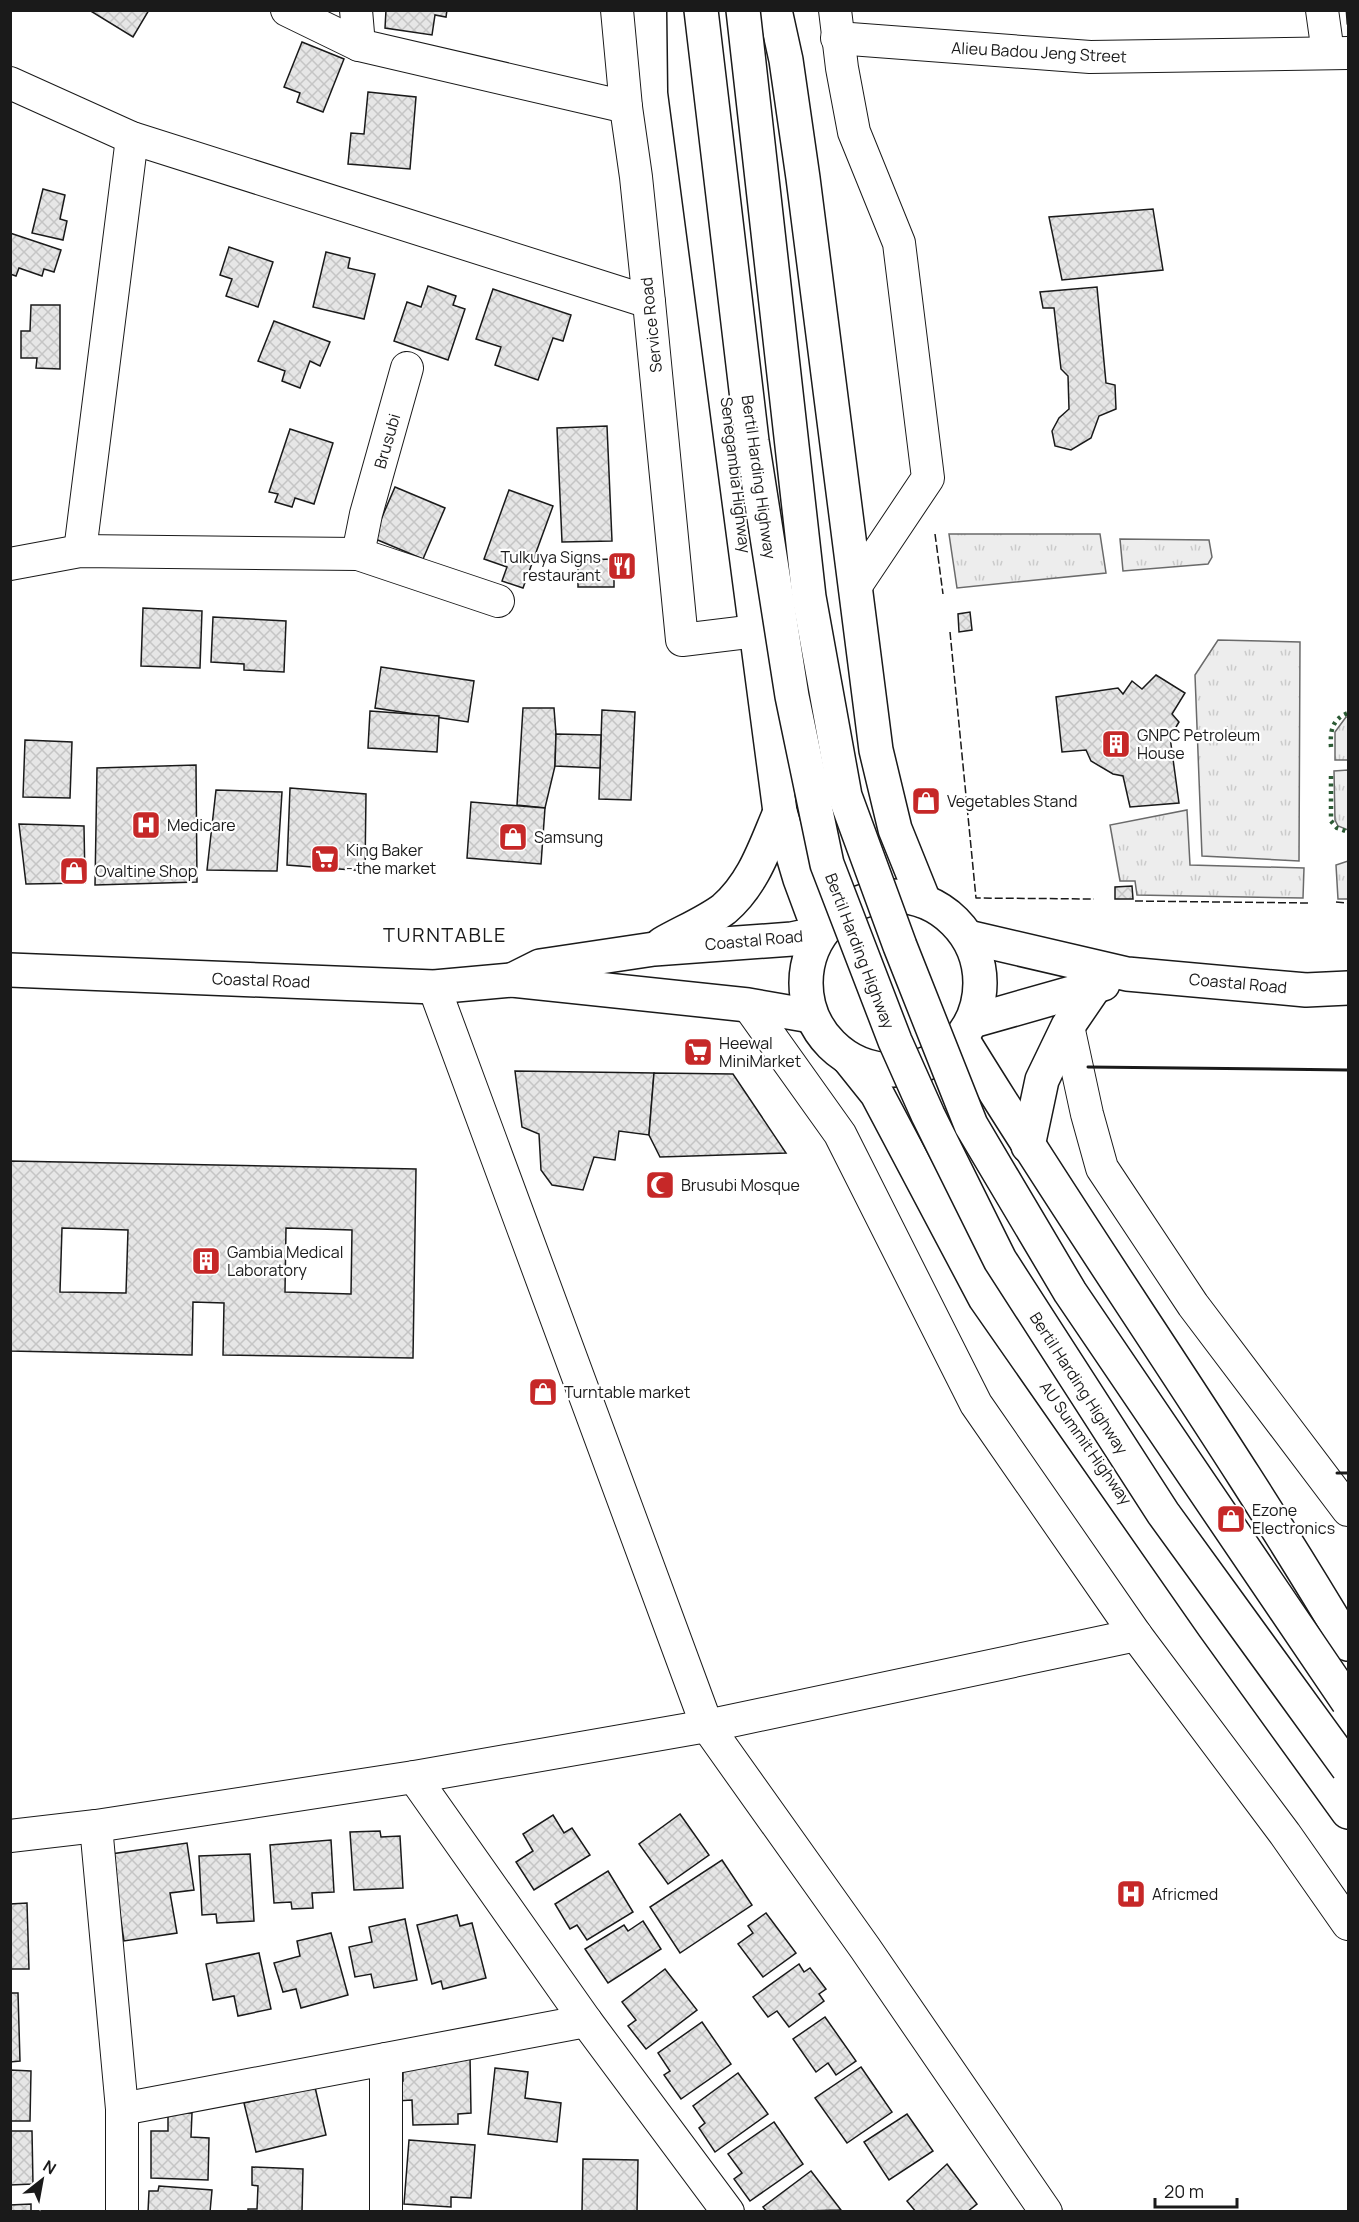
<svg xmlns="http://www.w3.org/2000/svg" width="1359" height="2222" font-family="Manrope,sans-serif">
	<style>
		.grass { fill: url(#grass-tufts); stroke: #6a6a6a; stroke-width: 1.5 }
		.building { fill: url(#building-cross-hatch); stroke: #1a1a1a; stroke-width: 1.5; fill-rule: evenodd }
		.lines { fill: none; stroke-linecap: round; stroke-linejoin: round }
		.minor-casing { stroke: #1a1a1a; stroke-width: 34 }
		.major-casing { stroke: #1a1a1a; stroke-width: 36 }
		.minor { stroke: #fff; stroke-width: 32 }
		.major { stroke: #fff; stroke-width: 33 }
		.major-bridge-casing { stroke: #1a1a1a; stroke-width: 36; stroke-linecap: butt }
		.major-bridge { stroke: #fff; stroke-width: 33 }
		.hedge { stroke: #2b5a34; stroke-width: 4.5; stroke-dasharray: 3 4.5; stroke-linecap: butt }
		.fence { stroke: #1a1a1a; stroke-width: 1.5; stroke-dasharray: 8 3; stroke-linecap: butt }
		.wall { stroke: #1a1a1a; stroke-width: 3 }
		.labels { text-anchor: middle; stroke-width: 4.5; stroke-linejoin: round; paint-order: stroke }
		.street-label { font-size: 16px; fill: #1a1a1a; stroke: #fff }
		.poi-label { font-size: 16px; fill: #1a1a1a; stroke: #fff; text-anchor: start }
		.quarter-label { font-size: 20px; letter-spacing: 1.5px; fill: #1a1a1a; stroke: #fff }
	</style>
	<defs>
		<pattern id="grass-tufts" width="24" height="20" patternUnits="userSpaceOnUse" patternTransform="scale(1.5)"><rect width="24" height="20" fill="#ededed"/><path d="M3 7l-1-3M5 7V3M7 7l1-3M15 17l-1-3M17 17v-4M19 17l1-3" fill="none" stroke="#cbcbcb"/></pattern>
		<pattern id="building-cross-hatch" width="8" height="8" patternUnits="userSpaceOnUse" patternTransform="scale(1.5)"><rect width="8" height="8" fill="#e6e6e6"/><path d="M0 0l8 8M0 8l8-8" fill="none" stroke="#c5c5c5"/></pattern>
	</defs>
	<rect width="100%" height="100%" fill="#fff"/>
	<g class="grass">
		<path d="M 949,534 L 1100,534 L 1106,573 L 957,588 Z"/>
		<path d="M 1120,539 L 1209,540 L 1212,557 L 1208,564 L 1123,571 Z"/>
		<path d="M 1218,640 L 1300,642 L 1299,861 L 1202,856 L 1195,675 Z"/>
		<path d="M 1346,717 L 1348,717 L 1348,760 L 1335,760 L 1335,732 Z"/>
		<path d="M 1348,770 L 1348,830 L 1338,826 L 1335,820 L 1334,771 Z"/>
		<path d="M 1187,810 L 1190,865 L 1304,868 L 1303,898 L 1137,895 L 1135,881 L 1120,881 L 1110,825 Z"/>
		<path d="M 1348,861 L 1348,899 L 1338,899 L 1336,865 Z"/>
	</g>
	<g class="building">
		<path d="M 89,10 L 149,10 L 133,37 Z"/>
		<path d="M 386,10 L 447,10 L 446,17 L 435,15 L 432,35 L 385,28 Z"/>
		<path d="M 302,42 L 344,59 L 323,112 L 297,102 L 300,93 L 284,87 Z"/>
		<path d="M 368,92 L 416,97 L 410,169 L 348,164 L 351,133 L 364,134 Z"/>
		<path d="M 43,189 L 65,195 L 60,219 L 67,221 L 63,240 L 32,233 Z"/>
		<path d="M 1153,209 L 1163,270 L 1062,280 L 1049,217 Z"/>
		<path d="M 10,233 L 61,250 L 54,272 L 44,269 L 42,276 L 19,268 L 16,276 L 10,274 Z"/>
		<path d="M 229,247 L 273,262 L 258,307 L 226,296 L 232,279 L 220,275 Z"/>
		<path d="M 326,252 L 350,258 L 348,268 L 375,274 L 364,319 L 313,307 Z"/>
		<path d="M 428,286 L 456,296 L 453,305 L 465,309 L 448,360 L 394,341 L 407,302 L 421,307 Z"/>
		<path d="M 1097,287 L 1106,383 L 1115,385 L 1116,409 L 1099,416 L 1091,438 L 1071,450 L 1055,446 L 1052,431 L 1059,418 L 1069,409 L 1068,376 L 1061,369 L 1054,308 L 1043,308 L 1040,292 Z"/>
		<path d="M 493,289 L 571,315 L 563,341 L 553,338 L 538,380 L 495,365 L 501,347 L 476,339 Z"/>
		<path d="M 31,305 L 60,305 L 60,369 L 36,368 L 37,358 L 21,358 L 21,331 L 30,331 Z"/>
		<path d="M 274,321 L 330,342 L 320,366 L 310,361 L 300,388 L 282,381 L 285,371 L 258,361 Z"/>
		<path d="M 607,426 L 612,541 L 562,542 L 557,428 Z"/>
		<path d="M 290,429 L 333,443 L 314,504 L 295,498 L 292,507 L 275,502 L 278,494 L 269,492 Z"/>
		<path d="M 395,487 L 445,508 L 423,559 L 373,538 Z"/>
		<path d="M 509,490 L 553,506 L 523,588 L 502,581 L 507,567 L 484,559 Z"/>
		<path d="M 614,559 L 614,587 L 578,587 L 578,560 Z"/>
		<path d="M 143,608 L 202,611 L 200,668 L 141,666 Z"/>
		<path d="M 970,612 L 972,630 L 959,632 L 958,614 Z"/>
		<path d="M 213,617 L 286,621 L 284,672 L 244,670 L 244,664 L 211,662 Z"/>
		<path d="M 381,667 L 474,681 L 468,722 L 375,708 Z"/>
		<path d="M 1156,675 L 1185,693 L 1172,714 L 1179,722 L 1170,737 L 1179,803 L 1130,807 L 1123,776 L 1113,774 L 1091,761 L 1086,750 L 1062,752 L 1056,697 L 1118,688 L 1123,694 L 1132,681 L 1142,689 Z"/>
		<path d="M 523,708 L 554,708 L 556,734 L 555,766 L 545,808 L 517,805 Z"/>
		<path d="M 602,710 L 635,712 L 631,800 L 599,799 Z"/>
		<path d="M 370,711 L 439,716 L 437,752 L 368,748 Z"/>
		<path d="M 556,734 L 601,735 L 600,768 L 555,766 Z"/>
		<path d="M 25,740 L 72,742 L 70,798 L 23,797 Z"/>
		<path d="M 196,765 L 197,882 L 95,885 L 97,768 Z"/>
		<path d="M 290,788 L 366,794 L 365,871 L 287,865 Z"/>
		<path d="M 216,790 L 282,792 L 277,871 L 207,870 Z"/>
		<path d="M 471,802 L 545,808 L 541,864 L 467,858 Z"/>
		<path d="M 19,824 L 84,826 L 85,883 L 26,884 Z"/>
		<path d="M 1132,886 L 1133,899 L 1115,899 L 1115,887 Z"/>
		<path d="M 515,1071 L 654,1073 L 649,1135 L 619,1131 L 615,1160 L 594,1157 L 583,1190 L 552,1185 L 541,1170 L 539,1134 L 522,1127 Z"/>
		<path d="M 654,1073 L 733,1074 L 786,1153 L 660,1157 L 649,1135 Z"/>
		<path d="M 10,1161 L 416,1169 L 413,1358 L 223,1355 L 224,1303 L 193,1302 L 192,1355 L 10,1351 ZM 62,1228 L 128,1230 L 126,1293 L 60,1292 ZM 286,1228 L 352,1230 L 351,1294 L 285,1292 Z"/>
		<path d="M 680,1814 L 709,1855 L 668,1884 L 639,1844 Z"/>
		<path d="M 553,1815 L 564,1833 L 572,1828 L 590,1855 L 534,1890 L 516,1862 L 533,1851 L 523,1834 Z"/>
		<path d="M 380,1831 L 381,1837 L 400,1836 L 403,1888 L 354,1890 L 350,1832 Z"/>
		<path d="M 331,1840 L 334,1892 L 312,1893 L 313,1908 L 292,1909 L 291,1902 L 274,1903 L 270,1845 Z"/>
		<path d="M 187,1843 L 194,1890 L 170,1893 L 177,1933 L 124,1941 L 111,1854 Z"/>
		<path d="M 250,1854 L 254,1921 L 217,1923 L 216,1914 L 202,1915 L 199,1856 Z"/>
		<path d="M 722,1860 L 752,1905 L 680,1953 L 650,1907 Z"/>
		<path d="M 608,1871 L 633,1912 L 587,1940 L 577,1925 L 570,1929 L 555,1904 Z"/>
		<path d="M 27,1903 L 29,1969 L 10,1969 L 10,1904 Z"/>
		<path d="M 766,1913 L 796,1953 L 763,1977 L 738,1944 L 753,1933 L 748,1926 Z"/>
		<path d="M 457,1915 L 460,1926 L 472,1923 L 486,1978 L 443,1989 L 441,1981 L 432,1984 L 417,1925 Z"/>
		<path d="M 405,1919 L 417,1980 L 374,1988 L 371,1974 L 355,1977 L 349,1947 L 372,1942 L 369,1927 Z"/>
		<path d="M 643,1921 L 661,1949 L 608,1983 L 585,1949 L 624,1925 L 628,1931 Z"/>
		<path d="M 331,1933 L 348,1995 L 301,2008 L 296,1989 L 283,1992 L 274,1963 L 300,1956 L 297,1941 Z"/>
		<path d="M 259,1953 L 271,2009 L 238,2016 L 234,1996 L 213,2000 L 206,1964 Z"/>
		<path d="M 799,1964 L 804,1972 L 810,1968 L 826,1989 L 819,1994 L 824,2001 L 789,2027 L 777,2011 L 768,2017 L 753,1997 Z"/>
		<path d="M 665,1969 L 697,2010 L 646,2049 L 628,2026 L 636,2020 L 622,2002 Z"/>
		<path d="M 10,1993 L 18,1993 L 20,2061 L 10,2062 Z"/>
		<path d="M 825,2017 L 856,2061 L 836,2075 L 828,2063 L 816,2072 L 793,2039 Z"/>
		<path d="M 702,2022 L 731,2064 L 681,2099 L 664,2075 L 670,2071 L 658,2053 Z"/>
		<path d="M 470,2056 L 471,2113 L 458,2114 L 458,2124 L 413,2125 L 412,2100 L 396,2101 L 395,2082 L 403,2081 L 403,2058 Z"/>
		<path d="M 861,2067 L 892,2112 L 847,2143 L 815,2098 Z"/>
		<path d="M 495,2068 L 528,2072 L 525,2098 L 561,2103 L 557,2142 L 488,2134 Z"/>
		<path d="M 10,2070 L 31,2071 L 30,2121 L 10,2121 Z"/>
		<path d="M 738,2073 L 768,2114 L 715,2152 L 699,2128 L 705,2123 L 693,2106 Z"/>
		<path d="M 315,2087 L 326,2135 L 256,2152 L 244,2103 Z"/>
		<path d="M 168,2113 L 192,2113 L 191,2137 L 209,2138 L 208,2180 L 151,2178 L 151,2131 L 168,2131 Z"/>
		<path d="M 907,2114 L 933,2151 L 889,2180 L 864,2142 Z"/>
		<path d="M 774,2122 L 803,2164 L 750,2201 L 734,2179 L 742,2173 L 728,2154 Z"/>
		<path d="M 10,2131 L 32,2131 L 33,2184 L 10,2185 Z"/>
		<path d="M 409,2140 L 475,2145 L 471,2198 L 451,2197 L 451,2207 L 404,2204 Z"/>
		<path d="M 583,2159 L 638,2160 L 637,2212 L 582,2212 Z"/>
		<path d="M 947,2164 L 977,2204 L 967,2212 L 916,2212 L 907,2201 Z"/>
		<path d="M 252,2167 L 303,2169 L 302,2212 L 248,2212 L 248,2209 L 257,2209 L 258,2186 L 252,2185 Z"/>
		<path d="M 811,2171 L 841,2210 L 767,2212 L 763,2207 Z"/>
		<path d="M 159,2186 L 212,2190 L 210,2212 L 148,2212 L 149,2191 L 158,2191 Z"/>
		<path d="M 31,2204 L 31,2212 L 10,2212 L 10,2205 Z"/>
	</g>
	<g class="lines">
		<g class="minor-casing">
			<g id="minor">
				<path d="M 287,10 L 359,45 L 626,107"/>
				<path d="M 356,10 L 359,45"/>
				<path d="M 617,10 L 626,107 L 636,177 L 649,302 L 682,640 L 756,631"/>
				<path d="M 835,10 L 842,68 L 854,132 L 899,243 L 928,478 L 855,587"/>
				<path d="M 1322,10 L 1328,53"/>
				<path d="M 837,38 L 1090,57 L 1348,53"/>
				<path d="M 10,83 L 132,138 L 649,302"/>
				<path d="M 80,551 L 132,138"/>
				<path d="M 358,554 L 366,514 L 407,368"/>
				<path d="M 10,564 L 80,551 L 358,554 L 498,601"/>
				<path d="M 434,987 L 707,1726 L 865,1948 L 1046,2212"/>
				<path d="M 748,1005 L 840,1134 L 976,1404 L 1136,1635 L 1285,1834 L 1348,1924"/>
				<path d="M 1068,1026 L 1087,1114 L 1102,1168 L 1193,1305 L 1348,1510"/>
				<path d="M 414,1777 L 586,2021 L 728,2212"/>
				<path d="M 10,1836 L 96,1826"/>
				<path d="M 386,2059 L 386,2212"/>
				<path d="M 122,2109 L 586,2021"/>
				<path d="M 122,2212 L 122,2109 L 96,1826 L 414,1777 L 707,1726 L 1136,1635"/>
			</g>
		</g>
		<g class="major-casing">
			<g id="major">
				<path d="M 775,10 L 786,60 L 803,178 L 876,750 L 895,829 L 924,901"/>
				<circle cx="893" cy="983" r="87"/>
				<path d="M 968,937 L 1127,974 L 1306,990 L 1348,988"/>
				<path d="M 662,944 C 681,933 707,922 724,909 C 754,883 765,847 780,812"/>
				<path d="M 10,970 L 434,987 L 512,980 L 748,1005 L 811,1016"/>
				<path d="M 512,980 L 540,966 L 654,949 L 792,939 L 820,933 L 800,879 L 780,812 L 685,91 L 684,10"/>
				<path d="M 973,1021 L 1103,984"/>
				<path d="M 962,1039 C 1087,1243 1226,1438 1348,1644"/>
				<path d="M 849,1059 L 877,1094 L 985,1298 L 1213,1625 L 1348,1812"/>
				<path d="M 1028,1146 L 1042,1080 L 1068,1026 L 1094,988"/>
			</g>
		</g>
		<use href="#minor" class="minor"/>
		<use href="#major" class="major"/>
		<g class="major-bridge-casing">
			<g id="major-bridge">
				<path d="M 701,10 L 752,441 L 792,696 L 827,864 L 895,1041 L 928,1115 L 1000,1260 L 1163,1513 L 1348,1768"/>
				<path d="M 743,10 L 809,597 L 845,796 L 900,946 L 971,1125 L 1070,1292 L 1348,1702"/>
			</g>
		</g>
		<use href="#major-bridge" class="major-bridge"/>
		<g class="hedge">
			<path d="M 1331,747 C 1330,731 1332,719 1348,713"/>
			<path d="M 1331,776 L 1331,821 L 1337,828 L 1348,832"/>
		</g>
		<g class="fence">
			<path d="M 935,534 L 943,594"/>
			<path d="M 950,632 L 976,898 L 1094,899"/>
			<path d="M 1135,901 L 1310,903"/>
			<path d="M 1336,902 L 1348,903"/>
		</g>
		<g class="wall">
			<path d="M 1347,10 L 1348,24"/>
			<path d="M 1088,1067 L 1348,1070"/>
			<path d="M 1337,1473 L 1348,1473"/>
		</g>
	</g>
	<defs>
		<g id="restaurant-square" transform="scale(1.5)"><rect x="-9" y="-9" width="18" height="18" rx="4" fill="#c62828" stroke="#fff"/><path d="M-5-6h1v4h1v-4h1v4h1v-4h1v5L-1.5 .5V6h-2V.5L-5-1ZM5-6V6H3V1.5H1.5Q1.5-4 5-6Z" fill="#fff"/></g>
		<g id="building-square" transform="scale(1.5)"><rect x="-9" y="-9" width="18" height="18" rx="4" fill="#c62828" stroke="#fff"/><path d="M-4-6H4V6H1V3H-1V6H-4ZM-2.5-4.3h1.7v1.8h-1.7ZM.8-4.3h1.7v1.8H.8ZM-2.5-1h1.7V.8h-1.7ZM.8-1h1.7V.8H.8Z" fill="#fff"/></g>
		<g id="shop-square" transform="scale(1.5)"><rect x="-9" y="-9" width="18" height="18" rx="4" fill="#c62828" stroke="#fff"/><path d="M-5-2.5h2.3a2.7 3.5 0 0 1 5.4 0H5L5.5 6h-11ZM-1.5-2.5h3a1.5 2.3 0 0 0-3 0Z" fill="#fff"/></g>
		<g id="hospital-square" transform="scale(1.5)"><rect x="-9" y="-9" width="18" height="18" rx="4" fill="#c62828" stroke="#fff"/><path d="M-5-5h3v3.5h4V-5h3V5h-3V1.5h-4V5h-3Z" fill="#fff"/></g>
		<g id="supermarket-square" transform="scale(1.5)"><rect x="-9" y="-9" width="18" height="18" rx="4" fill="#c62828" stroke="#fff"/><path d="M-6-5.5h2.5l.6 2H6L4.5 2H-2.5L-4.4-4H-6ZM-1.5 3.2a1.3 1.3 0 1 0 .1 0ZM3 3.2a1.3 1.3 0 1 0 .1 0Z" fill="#fff"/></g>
		<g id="mosque-square" transform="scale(1.5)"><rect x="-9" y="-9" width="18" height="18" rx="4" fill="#c62828" stroke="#fff"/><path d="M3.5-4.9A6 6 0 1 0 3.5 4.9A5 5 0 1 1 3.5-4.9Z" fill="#fff"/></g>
	</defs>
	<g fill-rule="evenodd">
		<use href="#restaurant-square" x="622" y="566"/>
		<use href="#building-square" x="1116" y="744"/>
		<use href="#shop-square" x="926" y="801"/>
		<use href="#hospital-square" x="146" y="825"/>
		<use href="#shop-square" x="513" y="837"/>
		<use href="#supermarket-square" x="325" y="859"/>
		<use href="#shop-square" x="74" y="871"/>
		<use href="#supermarket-square" x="698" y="1052"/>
		<use href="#mosque-square" x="660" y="1185"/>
		<use href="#building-square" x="206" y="1261"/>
		<use href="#shop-square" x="543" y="1392"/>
		<use href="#shop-square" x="1231" y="1519"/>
		<use href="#hospital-square" x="1131" y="1894"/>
	</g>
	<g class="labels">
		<g class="street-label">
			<text transform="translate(1039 52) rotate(3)" y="6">Alieu Badou Jeng Street</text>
			<text transform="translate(651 325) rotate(-96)" y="6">Service Road</text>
			<text transform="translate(387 441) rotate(-74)" y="6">Brusubi</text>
			<text transform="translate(736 475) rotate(83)" y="6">Senegambia Highway</text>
			<text transform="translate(759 477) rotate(82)" y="6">Bertil Harding Highway</text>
			<text transform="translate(754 940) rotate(-5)" y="6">Coastal Road</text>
			<text transform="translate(860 951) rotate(69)" y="6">Bertil Harding Highway</text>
			<text transform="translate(261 980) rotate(2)" y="6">Coastal Road</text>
			<text transform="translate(1238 983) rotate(5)" y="6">Coastal Road</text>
			<text transform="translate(1079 1383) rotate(57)" y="6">Bertil Harding Highway</text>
			<text transform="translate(1086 1443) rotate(55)" y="6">AU Summit Highway</text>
		</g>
		<g class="poi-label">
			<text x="601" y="563" text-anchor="end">Tulkuya Signs<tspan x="601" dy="18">restaurant</tspan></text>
			<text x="1137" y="741">GNPC Petroleum<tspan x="1137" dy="18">House</tspan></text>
			<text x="947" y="807">Vegetables Stand</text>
			<text x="167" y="831">Medicare</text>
			<text x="534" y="843">Samsung</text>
			<text x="346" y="856">King Baker<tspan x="346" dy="18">- the market</tspan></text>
			<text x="95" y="877">Ovaltine Shop</text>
			<text x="719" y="1049">Heewal<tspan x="719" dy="18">MiniMarket</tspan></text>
			<text x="681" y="1191">Brusubi Mosque</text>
			<text x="227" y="1258">Gambia Medical<tspan x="227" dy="18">Laboratory</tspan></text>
			<text x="564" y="1398">Turntable market</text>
			<text x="1252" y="1516">Ezone<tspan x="1252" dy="18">Electronics</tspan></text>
			<text x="1152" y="1900">Africmed</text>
		</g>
		<g class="quarter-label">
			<text x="445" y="942">TURNTABLE</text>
		</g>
	</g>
	<rect width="1359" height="2222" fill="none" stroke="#1a1a1a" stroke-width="24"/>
	<g transform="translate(42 2180) rotate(31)" stroke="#ffffff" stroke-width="4.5" paint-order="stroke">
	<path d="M0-4.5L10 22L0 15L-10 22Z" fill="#1a1a1a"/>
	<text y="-9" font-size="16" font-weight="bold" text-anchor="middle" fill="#1a1a1a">N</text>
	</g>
	<path d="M1155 2198v9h82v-9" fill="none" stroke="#1a1a1a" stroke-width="3"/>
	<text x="1164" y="2198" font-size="18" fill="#1a1a1a" stroke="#ffffff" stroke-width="4.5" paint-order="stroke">20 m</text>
</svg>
